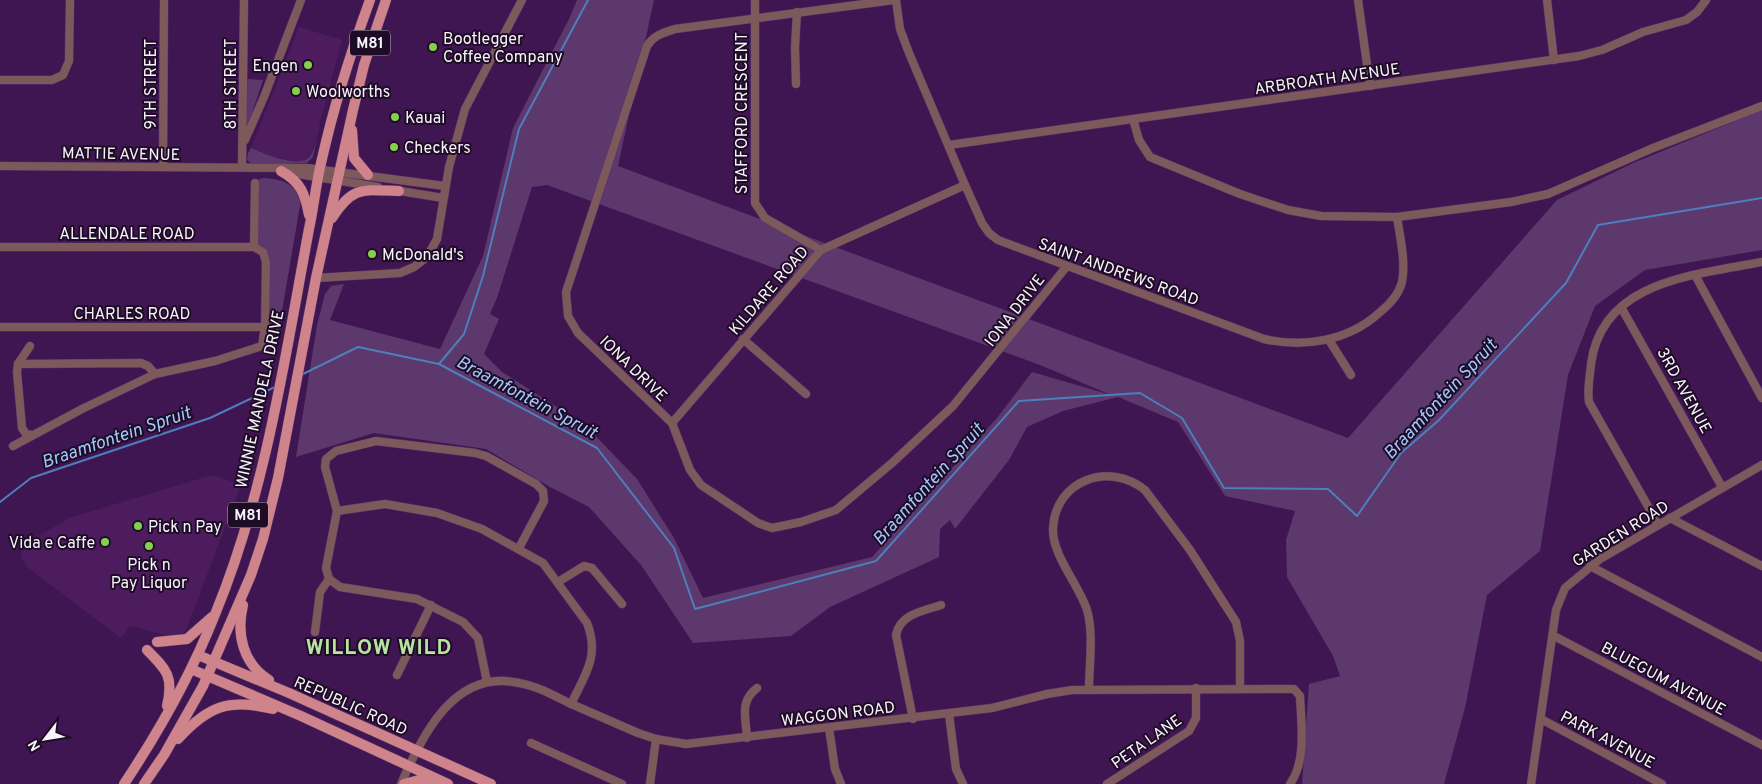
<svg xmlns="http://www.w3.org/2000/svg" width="1762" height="784" font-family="Overpass,sans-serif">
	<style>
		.built { fill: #4c1c5e }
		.green { fill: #5c386d; fill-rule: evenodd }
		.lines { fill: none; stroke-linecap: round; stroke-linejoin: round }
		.stream { stroke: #4d7fbc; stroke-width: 2 }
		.minor-casing { stroke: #5a356a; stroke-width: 9 }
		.major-casing { stroke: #5a356a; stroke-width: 11 }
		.minor { stroke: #7e595c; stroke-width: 8 }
		.major { stroke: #ce848a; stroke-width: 10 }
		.poi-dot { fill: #84cf4d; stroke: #1e0c26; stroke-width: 2 }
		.labels { text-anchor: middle; stroke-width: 4; stroke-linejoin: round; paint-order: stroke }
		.shield { fill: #1e0c26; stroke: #b7aeba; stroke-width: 1 }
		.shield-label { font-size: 15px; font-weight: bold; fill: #f8f3fa }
		.poi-label { font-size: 16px; fill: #f8f3fa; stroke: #1e0c26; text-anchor: start }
		.street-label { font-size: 16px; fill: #f8f3fa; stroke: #1e0c26 }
		.water-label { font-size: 18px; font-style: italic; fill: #a1c9fb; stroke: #1e0c26 }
		.district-label { font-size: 21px; font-weight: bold; letter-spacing: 1px; fill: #b9e3a0; stroke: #1e0c26 }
	</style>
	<rect width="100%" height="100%" fill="#401652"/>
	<g class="built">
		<path d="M 299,27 L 342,40 L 312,152 L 306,160 L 301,162 L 274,157 L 251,148 Z"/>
		<path d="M 212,475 L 241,485 L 185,633 L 169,636 L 130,626 L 121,638 L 27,567 L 22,559 L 21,551 L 25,544 L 69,518 Z"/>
	</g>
	<g class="green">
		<path d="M 577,0 L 654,0 L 618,166 L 1348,438 L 1557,200 L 1633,163 L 1762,110 L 1762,250 L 1645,270 L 1595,306 L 1568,375 L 1540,551 L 1487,595 L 1465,708 L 1444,784 L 1302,784 L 1309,684 L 1340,676 L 1333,656 L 1287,577 L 1286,540 L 1295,511 L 1225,496 L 1178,422 L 1118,397 L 1063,411 L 1027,427 L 1009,460 L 955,529 L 950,520 L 940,529 L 939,557 L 830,607 L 791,636 L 693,643 L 641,565 L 589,507 L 550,487 L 486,449 L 374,433 L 296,457 L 317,325 L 325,294 L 331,286 L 344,284 L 330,320 L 440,349 L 483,256 L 513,128 L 569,19 ZM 547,185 L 1040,365 L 1111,395 L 1032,372 L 997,418 L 872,557 L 703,598 L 674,538 L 637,479 L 585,425 L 502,372 L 484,354 L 499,319 L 490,314 L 497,298 L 532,187 Z"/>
		<path d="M 247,79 L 263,80 L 246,131 Z"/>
		<path d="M 320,123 L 313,157 L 307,163 L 253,165 L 247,160 L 248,153 L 251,148 C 263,153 301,170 310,156 C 316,148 317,133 320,123 Z"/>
		<path d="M 263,178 C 281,179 293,182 301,200 L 276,346 L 266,350 L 269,267 L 266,252 L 255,242 L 257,180 Z"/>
	</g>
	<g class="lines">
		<g class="stream">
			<path d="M 439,364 L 464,334 L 483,276 L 519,129 L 588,0"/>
			<path d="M 301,375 L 358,347 L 439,364 L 597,448 L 674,548 L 695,609 L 876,561 L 1019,401 L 1140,393 L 1182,418 L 1224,488 L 1328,489 L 1357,516 L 1401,453 L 1439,420 L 1566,283 L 1598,225 L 1762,198"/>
			<path d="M 0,502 L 31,478 L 210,418 L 277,386"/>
		</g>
		<g class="minor-casing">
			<g id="minor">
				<path d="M 755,0 L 755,203 L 765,218 L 821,250"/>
				<path d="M 894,0 L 675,29 C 663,33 654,35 647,46 L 566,292 L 568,316 L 578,333 L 672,423 L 690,470 L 701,485 L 758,523 L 772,528 L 801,522 L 836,510 L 892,463 L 953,406 L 1067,266"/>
				<path d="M 896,0 L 900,29 L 909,53 L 965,185 L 982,223 L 989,233 L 998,240 L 1264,339 C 1304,348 1348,341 1379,313 C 1389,305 1399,294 1402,282 C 1406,262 1400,237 1397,217"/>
				<path d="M 1358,0 L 1370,86"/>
				<path d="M 1547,0 L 1554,60"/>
				<path d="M 0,80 L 52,80 L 63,75 L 69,61 L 70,0"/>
				<path d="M 796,84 L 795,47 L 797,12"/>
				<path d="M 1133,119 L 1139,140 L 1150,157 L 1240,194 L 1288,210 L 1321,216 L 1397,217 L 1511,202 L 1548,194 L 1653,148 L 1762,106"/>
				<path d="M 245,140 L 264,97 L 301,0"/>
				<path d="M 949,145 L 1579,56 L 1602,50 L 1643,32 L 1686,20 L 1697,12 L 1706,0"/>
				<path d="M 0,166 L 307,168 L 445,186"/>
				<path d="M 163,167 L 164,0"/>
				<path d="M 242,167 L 244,0"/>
				<path d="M 286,172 L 378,187"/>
				<path d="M 394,190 L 443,198"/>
				<path d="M 0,247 L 254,247 L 263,252 L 266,262 L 265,327 L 262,346 L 215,361 L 155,374 L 82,409 L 13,446"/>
				<path d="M 254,247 L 255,183"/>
				<path d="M 1695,275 L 1762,398"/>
				<path d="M 316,278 L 400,273 L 414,267 L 427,257 L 437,239 L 449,167 L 465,109 L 522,0"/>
				<path d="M 1621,307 L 1722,487"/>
				<path d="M 0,327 L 265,327"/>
				<path d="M 743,339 L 806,394"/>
				<path d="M 1329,340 L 1351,375"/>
				<path d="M 30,346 L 18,364 L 17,372 L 22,428 L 26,434 L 32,435"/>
				<path d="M 18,364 L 141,363 L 148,366 L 155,374"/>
				<path d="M 672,423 L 821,250 L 965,185"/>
				<path d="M 337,511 L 385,504 L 437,513 L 482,529 L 543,563 L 587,623 C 600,656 585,675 571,704"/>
				<path d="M 1670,518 L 1762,566"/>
				<path d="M 1658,524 L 1589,402 C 1587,389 1590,376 1591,364 C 1602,280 1696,275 1762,262"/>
				<path d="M 1590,566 L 1762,657"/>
				<path d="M 558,582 L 584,566 L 592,568 L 622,604"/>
				<path d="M 315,632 L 320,592 L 329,579"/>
				<path d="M 1554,636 L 1762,745"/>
				<path d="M 397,675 L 431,605"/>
				<path d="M 487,682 L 478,638 L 463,622 L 417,599 L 340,587 L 329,579 L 326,568 L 337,511 L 325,467 L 326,459 L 336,451 L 376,441 L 475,453 L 486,456 L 536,484 L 543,491 L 544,501 L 519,548"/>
				<path d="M 1089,690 C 1089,665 1094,634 1087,610 C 1079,585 1052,555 1053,529 C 1055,480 1109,461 1145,490 L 1190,550 L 1236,622 L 1240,641 L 1240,688"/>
				<path d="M 949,714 L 956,769 L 963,784"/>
				<path d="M 913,719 L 896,635 C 900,614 923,611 941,605"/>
				<path d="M 1541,719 L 1662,784"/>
				<path d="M 829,728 L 835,769 L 841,784"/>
				<path d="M 747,738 C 746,717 739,702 757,688"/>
				<path d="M 531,743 L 622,784"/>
				<path d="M 401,784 C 422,735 455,668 519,683 C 537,686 553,695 569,703 C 592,713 615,723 638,733 L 656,739 L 686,744 L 992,708 L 1047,694 L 1072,690 L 1294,689 L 1300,696 C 1301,723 1307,760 1290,784"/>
				<path d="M 650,784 L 656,739"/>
				<path d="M 1107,784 L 1189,731 L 1196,718 L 1196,688"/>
				<path d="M 1531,784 L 1556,610 L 1565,588 L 1600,559 L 1762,465"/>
			</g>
		</g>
		<g class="major-casing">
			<g id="major">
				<path d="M 352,130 L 354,158 L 368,175"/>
				<path d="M 281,171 C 301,182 305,194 309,215"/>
				<path d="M 332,218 C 353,185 364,190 399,191"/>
				<path d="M 243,605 C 236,634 243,664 269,680"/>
				<path d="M 157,642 L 187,639 L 212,617"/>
				<path d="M 147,650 C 167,670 174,677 167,706"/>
				<path d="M 198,655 L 289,693 L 491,784"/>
				<path d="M 191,669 L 301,716 L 448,784"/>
				<path d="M 178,739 C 208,706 229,698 273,709"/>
				<path d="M 124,784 C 160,730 192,673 216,612 C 266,490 285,357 309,229 C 314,206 316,182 322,159 C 334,105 351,52 370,0"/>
				<path d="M 144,784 L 164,755 L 203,686 L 251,575 L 263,539 L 278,478 L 316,278 L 353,110 L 364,65 L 386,0"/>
				<path d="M 404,784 L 419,780 L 434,783"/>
			</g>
		</g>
		<use href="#minor" class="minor"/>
		<use href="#major" class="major"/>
	</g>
	<g class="poi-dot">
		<circle cx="433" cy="47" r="5"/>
		<circle cx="308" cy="65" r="5"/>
		<circle cx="296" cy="91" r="5"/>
		<circle cx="395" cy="117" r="5"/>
		<circle cx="394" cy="147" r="5"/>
		<circle cx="372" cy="254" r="5"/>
		<circle cx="138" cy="526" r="5"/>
		<circle cx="105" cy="542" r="5"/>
		<circle cx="149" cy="546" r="5"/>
	</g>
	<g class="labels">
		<g class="shield">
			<rect x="350" y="30.5" width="40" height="25" rx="4"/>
			<rect x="228" y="502.5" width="40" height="25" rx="4"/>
		</g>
		<g class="shield-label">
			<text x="370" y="48">M81</text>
			<text x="248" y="520">M81</text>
		</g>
		<g class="poi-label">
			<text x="443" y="44">Bootlegger<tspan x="443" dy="18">Coffee Company</tspan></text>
			<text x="298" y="71" text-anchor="end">Engen</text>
			<text x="306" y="97">Woolworths</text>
			<text x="405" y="123">Kauai</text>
			<text x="404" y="153">Checkers</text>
			<text x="382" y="260">McDonald's</text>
			<text x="148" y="532">Pick n Pay</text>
			<text x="95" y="548" text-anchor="end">Vida e Caffe</text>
			<text x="149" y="570" text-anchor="middle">Pick n<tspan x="149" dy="18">Pay Liquor</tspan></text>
		</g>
		<g class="street-label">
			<text transform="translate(1327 78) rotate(-8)" y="6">ARBROATH AVENUE</text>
			<text transform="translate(150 84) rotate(-90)" y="6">9TH STREET</text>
			<text transform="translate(230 84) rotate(-90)" y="6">8TH STREET</text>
			<text transform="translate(741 113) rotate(-90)" y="6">STAFFORD CRESCENT</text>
			<text transform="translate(121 153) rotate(1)" y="6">MATTIE AVENUE</text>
			<text x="127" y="239">ALLENDALE ROAD</text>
			<text transform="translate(1119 271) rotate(20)" y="6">SAINT ANDREWS ROAD</text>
			<text transform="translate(768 290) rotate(-49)" y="6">KILDARE ROAD</text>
			<text transform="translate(1014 310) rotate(-52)" y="6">IONA DRIVE</text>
			<text x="132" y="319">CHARLES ROAD</text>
			<text transform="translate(634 368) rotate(44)" y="6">IONA DRIVE</text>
			<text transform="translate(1685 390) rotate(61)" y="6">3RD AVENUE</text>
			<text transform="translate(259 399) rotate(-78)" y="6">WINNIE MANDELA DRIVE</text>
			<text transform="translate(1620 533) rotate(-32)" y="6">GARDEN ROAD</text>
			<text transform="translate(1664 678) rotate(28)" y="6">BLUEGUM AVENUE</text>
			<text transform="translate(351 705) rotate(24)" y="6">REPUBLIC ROAD</text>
			<text transform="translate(838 713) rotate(-7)" y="6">WAGGON ROAD</text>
			<text transform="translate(1608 739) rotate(28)" y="6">PARK AVENUE</text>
			<text transform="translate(1146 741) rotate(-35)" y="6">PETA LANE</text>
		</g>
		<g class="water-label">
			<text transform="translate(527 397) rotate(28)" y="6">Braamfontein Spruit</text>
			<text transform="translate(1440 399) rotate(-47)" y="6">Braamfontein Spruit</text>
			<text transform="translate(116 437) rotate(-19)" y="6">Braamfontein Spruit</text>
			<text transform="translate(928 484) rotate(-48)" y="6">Braamfontein Spruit</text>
		</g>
		<g class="district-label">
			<text x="379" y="654">WILLOW WILD</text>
		</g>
	</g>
	<g transform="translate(45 739) rotate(239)" stroke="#1e0c26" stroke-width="4" paint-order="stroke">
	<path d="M0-4L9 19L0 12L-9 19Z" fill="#f8f3fa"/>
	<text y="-8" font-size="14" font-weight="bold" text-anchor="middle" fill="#f8f3fa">N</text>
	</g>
</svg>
